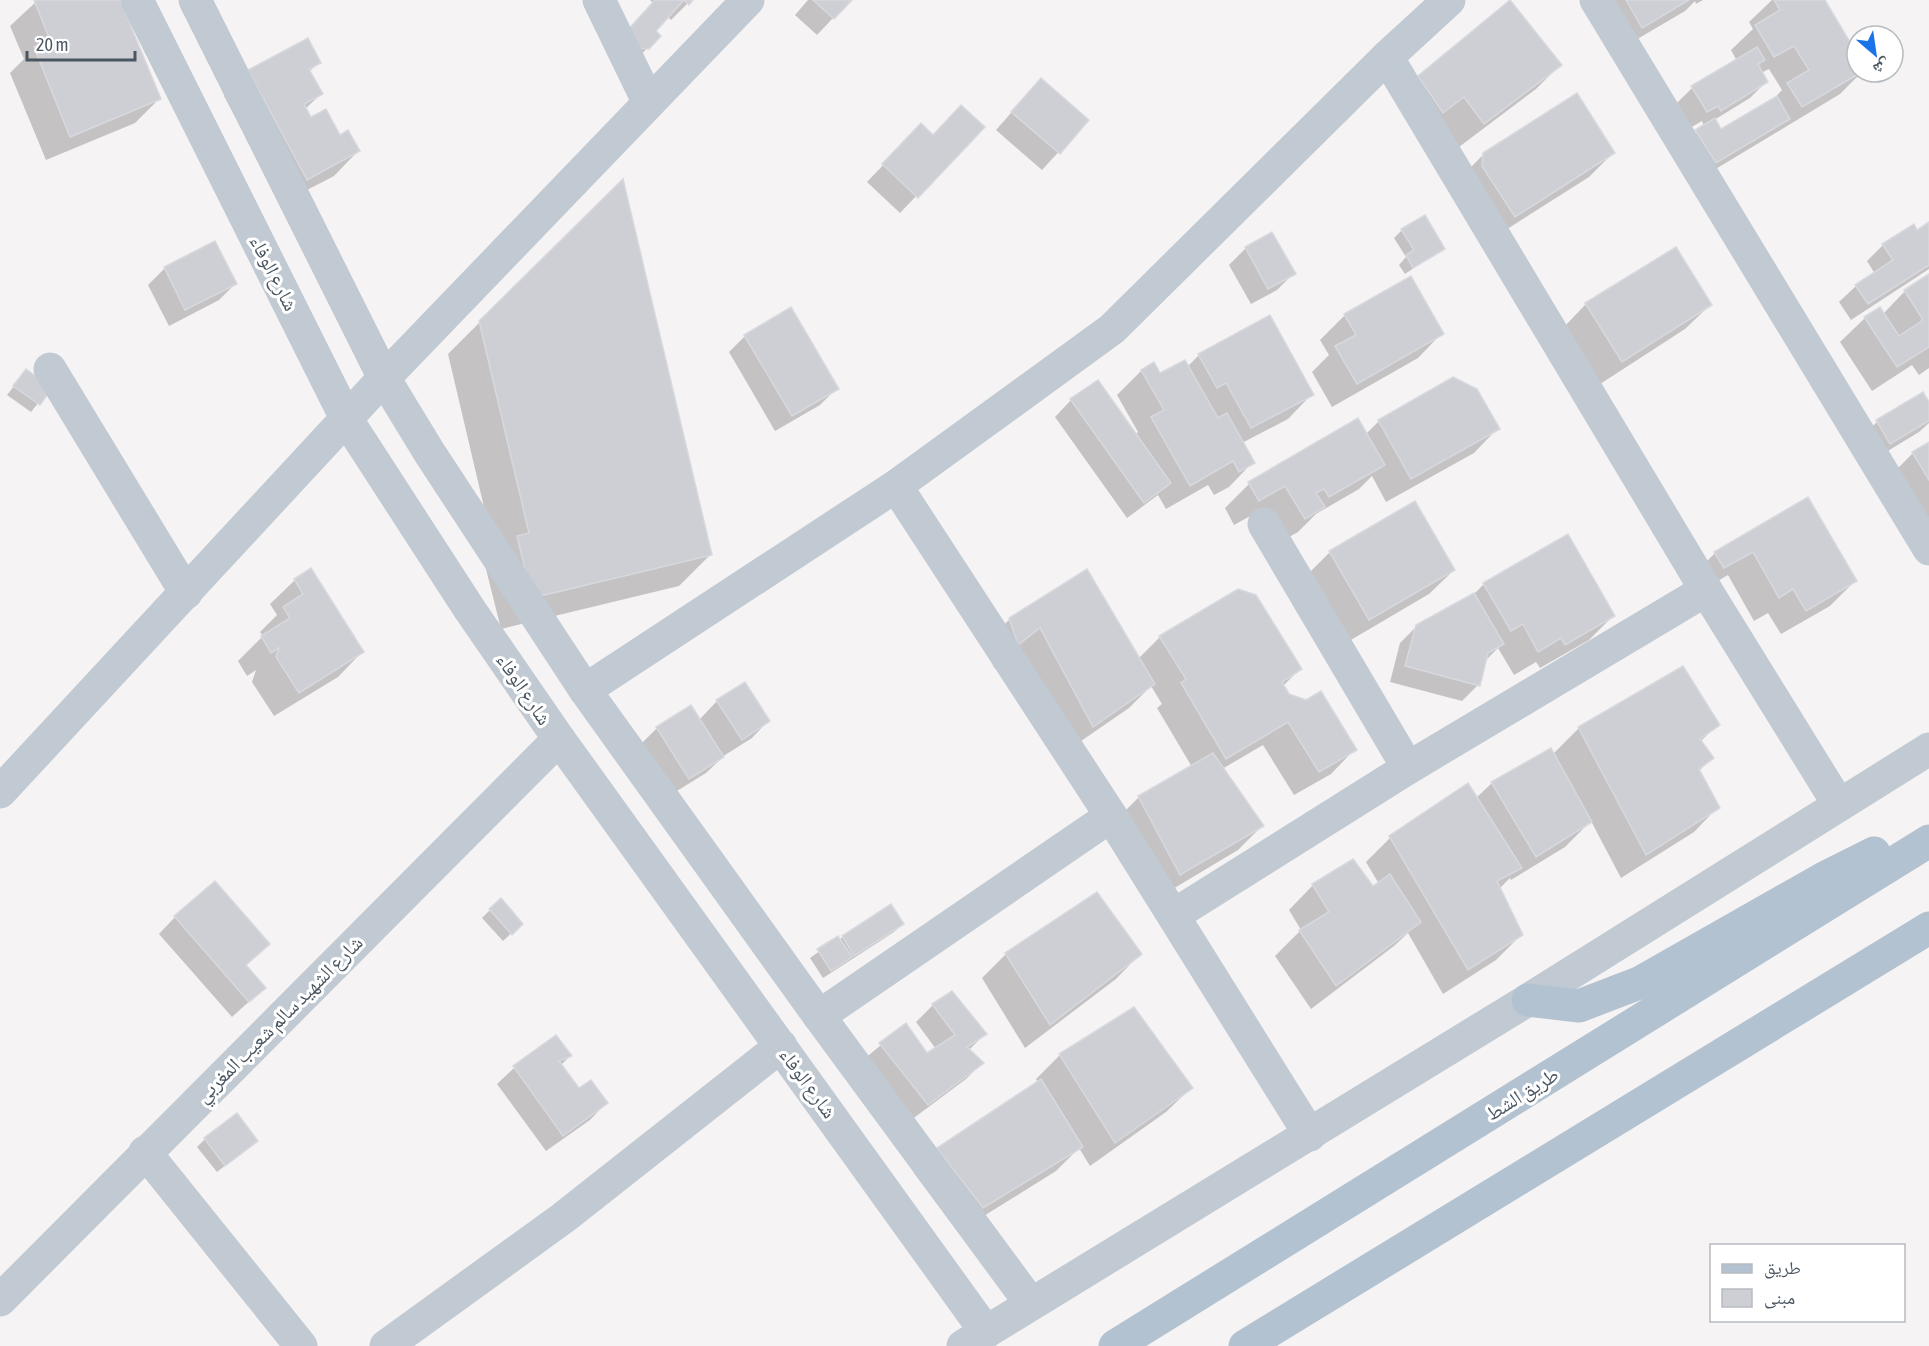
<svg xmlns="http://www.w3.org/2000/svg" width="1929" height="1346" font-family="'Asap Condensed','Noto Naskh Arabic',sans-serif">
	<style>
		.shadow { fill: #0003; fill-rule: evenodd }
		.building { fill: #cdcfd5; stroke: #d7d9de; stroke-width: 1.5 }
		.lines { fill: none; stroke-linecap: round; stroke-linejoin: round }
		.minor { stroke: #c1cad2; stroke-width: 33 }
		.major { stroke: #b3c2d1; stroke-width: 33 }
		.labels { text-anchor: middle; stroke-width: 6; stroke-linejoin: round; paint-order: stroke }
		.street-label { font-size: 20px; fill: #4a5661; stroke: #fff }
	</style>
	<rect width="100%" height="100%" fill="#f5f3f3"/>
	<g class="shadow">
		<path d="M 38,0 L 118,0 L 159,99 L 135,123 L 46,160 L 10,73 L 24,59 L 10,26 Z"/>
		<path d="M 650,0 L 691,0 L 671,20 L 667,16 L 654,31 L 659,36 L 631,65 L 653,3 Z"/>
		<path d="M 808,0 L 850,0 L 817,35 L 795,15 Z"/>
		<path d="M 1587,0 L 1703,0 L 1696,4 L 1695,1 L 1685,11 L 1617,51 Z"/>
		<path d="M 1772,0 L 1823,0 L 1857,57 L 1857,72 L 1862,72 L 1840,94 L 1699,179 L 1680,148 L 1704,126 L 1702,121 L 1690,128 L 1676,104 L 1692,88 L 1737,61 L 1731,50 L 1753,29 L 1749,22 ZM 1769,69 L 1782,90 L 1771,102 L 1721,132 L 1714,120 L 1750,98 L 1766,82 L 1761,73 Z"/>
		<path d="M 1511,1 L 1560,65 L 1536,89 L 1459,147 L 1395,101 L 1419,77 Z"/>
		<path d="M 319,62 L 309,72 L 321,94 L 305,109 L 311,119 L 358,151 L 334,176 L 282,203 L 224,96 L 249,71 Z"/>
		<path d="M 1025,97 L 1087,121 L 1042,170 L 996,130 Z"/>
		<path d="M 982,127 L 900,213 L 867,182 L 905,142 Z"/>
		<path d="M 1613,153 L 1589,177 L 1490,240 L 1459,179 L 1484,154 Z"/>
		<path d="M 1929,224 L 1929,269 L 1851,320 L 1839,302 L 1856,286 L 1875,274 L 1867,261 L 1883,245 Z"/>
		<path d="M 1402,230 L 1443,248 L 1405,274 L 1399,265 L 1406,257 L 1394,238 Z"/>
		<path d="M 1272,234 L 1294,273 L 1277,290 L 1251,304 L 1229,265 L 1246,248 Z"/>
		<path d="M 215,243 L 235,284 L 219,300 L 169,326 L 148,285 L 165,268 Z"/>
		<path d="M 1929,276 L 1929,368 L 1919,375 L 1912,365 L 1872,391 L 1840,342 L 1865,318 L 1883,314 L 1905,291 Z"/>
		<path d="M 1410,278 L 1442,333 L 1418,358 L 1332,407 L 1312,372 L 1329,355 L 1320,340 L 1345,315 Z"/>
		<path d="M 1586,304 L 1710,305 L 1685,329 L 1597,386 L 1562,329 Z"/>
		<path d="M 480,322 L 711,554 L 679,586 L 501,629 L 486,569 L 496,558 L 448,354 Z"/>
		<path d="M 745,336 L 837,388 L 820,405 L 775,431 L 729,352 Z"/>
		<path d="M 1199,355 L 1312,394 L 1288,419 L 1242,443 L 1253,462 L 1229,487 L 1214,495 L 1208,485 L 1166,509 L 1158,495 L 1127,518 L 1055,417 L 1071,400 L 1135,435 L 1138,432 L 1117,395 L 1141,371 L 1153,364 L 1159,375 L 1187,367 Z"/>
		<path d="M 26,371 L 50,388 L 31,412 L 7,395 Z"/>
		<path d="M 1923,394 L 1929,402 L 1929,423 L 1919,432 L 1873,460 L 1860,438 L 1877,422 Z"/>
		<path d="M 1379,421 L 1498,428 L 1474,453 L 1386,502 L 1372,476 L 1359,489 L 1316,514 L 1298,532 L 1280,542 L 1261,510 L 1234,525 L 1225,508 L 1249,484 L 1366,434 Z"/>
		<path d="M 1929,444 L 1929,523 L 1897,469 L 1913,453 Z"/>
		<path d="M 1808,499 L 1855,581 L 1830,606 L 1781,634 L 1768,613 L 1754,621 L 1728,575 L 1699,592 L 1691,577 L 1715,553 Z"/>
		<path d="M 1330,552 L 1454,570 L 1429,594 L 1344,644 L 1305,577 Z"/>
		<path d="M 1087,571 L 1139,658 L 1160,637 L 1300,669 L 1283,686 L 1288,696 L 1355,749 L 1331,774 L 1294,795 L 1263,745 L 1222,769 L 1262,826 L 1238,850 L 1156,899 L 1114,822 L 1139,797 L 1192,767 L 1157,708 L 1162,704 L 1151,686 L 1129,708 L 1068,750 L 1015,651 L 994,668 L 985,643 L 1010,619 Z"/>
		<path d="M 295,580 L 362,652 L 338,677 L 274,716 L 252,682 L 256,670 L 247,676 L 238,661 L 263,636 L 260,632 L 277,615 L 270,604 Z"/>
		<path d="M 1484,584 L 1613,616 L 1589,640 L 1540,668 L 1536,662 L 1514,675 L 1498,648 L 1485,661 L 1478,685 L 1462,701 L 1390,682 L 1400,643 L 1417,626 L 1473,595 Z"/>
		<path d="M 717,701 L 768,721 L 752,738 L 725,755 L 706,773 L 672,794 L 641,744 L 657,728 L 699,720 Z"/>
		<path d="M 1718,724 L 1700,742 L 1712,758 L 1699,771 L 1718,807 L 1694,832 L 1621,878 L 1591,821 L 1565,847 L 1511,880 L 1510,878 L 1499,889 L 1521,935 L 1496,960 L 1443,994 L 1408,933 L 1394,946 L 1311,1009 L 1275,956 L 1301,930 L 1289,910 L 1313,885 L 1373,888 L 1379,884 L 1366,862 L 1390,838 L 1476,798 L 1492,783 L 1552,755 L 1579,728 Z"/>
		<path d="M 490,910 L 521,924 L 503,941 L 482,918 Z"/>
		<path d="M 175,917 L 268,944 L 245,966 L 264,988 L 232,1017 L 159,934 Z"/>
		<path d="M 902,924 L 894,932 L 823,978 L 810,958 L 838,938 L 839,940 L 843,937 Z"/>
		<path d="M 1006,954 L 1140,954 L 1116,979 L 1025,1048 L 982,978 Z"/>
		<path d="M 952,993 L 985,1034 L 969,1050 L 982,1063 L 966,1079 L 911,1120 L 863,1060 L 905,1025 L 927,1055 L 936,1049 L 916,1022 L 933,1005 Z"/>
		<path d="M 556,1037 L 570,1056 L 561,1065 L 579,1090 L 606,1103 L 590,1120 L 546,1151 L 497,1084 L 514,1068 Z"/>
		<path d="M 1060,1055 L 1191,1088 L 1166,1112 L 1090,1166 L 1079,1148 L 1056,1171 L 958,1232 L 914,1173 L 938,1149 L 1038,1083 L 1036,1079 Z"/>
		<path d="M 205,1139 L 256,1141 L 217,1172 L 197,1147 Z"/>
	</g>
	<g class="building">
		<path d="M 34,0 L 120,0 L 161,99 L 70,137 L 34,47 L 50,40 Z"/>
		<path d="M 655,0 L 693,0 L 689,5 L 684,0 L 656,31 L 661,36 L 649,49 L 632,48 L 624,34 Z"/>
		<path d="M 813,0 L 852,0 L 834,19 Z"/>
		<path d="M 1510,0 L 1562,65 L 1484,124 L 1464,97 L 1443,113 L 1418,76 Z"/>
		<path d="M 1626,0 L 1689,0 L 1642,28 Z"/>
		<path d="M 1774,0 L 1825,0 L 1857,54 L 1857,72 L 1862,72 L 1802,107 L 1787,83 L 1809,70 L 1794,46 L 1774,57 L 1755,25 L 1780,10 Z"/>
		<path d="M 308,38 L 321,63 L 309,69 L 323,94 L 304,104 L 311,117 L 326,109 L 340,135 L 348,130 L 360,151 L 307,180 L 248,70 Z"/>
		<path d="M 1757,47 L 1765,60 L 1758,64 L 1768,82 L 1721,111 L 1718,106 L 1707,112 L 1691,86 Z"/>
		<path d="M 1041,78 L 1089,120 L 1060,154 L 1011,112 Z"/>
		<path d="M 1577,93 L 1615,153 L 1515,217 L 1482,166 L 1483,153 Z"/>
		<path d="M 1777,96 L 1790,119 L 1716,163 L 1695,130 L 1715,118 L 1721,129 Z"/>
		<path d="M 961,105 L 985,127 L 918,198 L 882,164 L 921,123 L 933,135 Z"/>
		<path d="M 623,179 L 712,555 L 532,598 L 517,536 L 529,533 L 479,321 Z"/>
		<path d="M 1425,215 L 1445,249 L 1413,268 L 1406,255 L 1414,250 L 1401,229 Z"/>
		<path d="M 1929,222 L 1929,265 L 1868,304 L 1855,285 L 1893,260 L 1882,244 L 1914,224 L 1917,230 Z"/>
		<path d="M 1272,232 L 1296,274 L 1268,289 L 1245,247 Z"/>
		<path d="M 215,241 L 237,284 L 185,310 L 164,267 Z"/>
		<path d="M 1676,247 L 1712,305 L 1622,362 L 1585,303 Z"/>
		<path d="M 1929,274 L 1929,347 L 1897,367 L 1864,317 L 1880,307 L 1899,336 L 1923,320 L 1904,290 Z"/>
		<path d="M 1411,276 L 1444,334 L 1357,384 L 1335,346 L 1356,335 L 1344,314 Z"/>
		<path d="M 791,307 L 839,389 L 792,416 L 744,335 Z"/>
		<path d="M 1270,315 L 1314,395 L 1251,428 L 1226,383 L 1217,388 L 1198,354 Z"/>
		<path d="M 1185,360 L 1218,418 L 1227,413 L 1255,463 L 1239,472 L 1233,461 L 1190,486 L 1151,417 L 1164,410 L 1141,370 L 1154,362 L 1160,373 Z"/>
		<path d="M 26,369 L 52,388 L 40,405 L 13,386 Z"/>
		<path d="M 1453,377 L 1477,389 L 1500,429 L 1411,479 L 1378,420 Z"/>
		<path d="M 1098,380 L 1171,483 L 1144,503 L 1070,399 Z"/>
		<path d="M 1923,392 L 1929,402 L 1929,421 L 1890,444 L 1876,420 Z"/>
		<path d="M 1358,418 L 1385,465 L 1329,497 L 1324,489 L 1316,493 L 1325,507 L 1305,519 L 1285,486 L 1259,501 L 1248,482 Z"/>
		<path d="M 1929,442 L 1929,480 L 1912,452 Z"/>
		<path d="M 1808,497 L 1857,581 L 1806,611 L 1793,589 L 1779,598 L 1753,552 L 1724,568 L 1714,552 Z"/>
		<path d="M 1415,501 L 1455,570 L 1369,620 L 1329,551 Z"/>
		<path d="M 1568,534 L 1615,616 L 1565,645 L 1561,638 L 1538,652 L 1523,624 L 1511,631 L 1483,583 Z"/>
		<path d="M 311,568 L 364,652 L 299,693 L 276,657 L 279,648 L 271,653 L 261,636 L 290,618 L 283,607 L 303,594 L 294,579 Z"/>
		<path d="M 1087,569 L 1155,684 L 1093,727 L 1040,628 L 1018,645 L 1009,618 Z"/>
		<path d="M 1238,589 L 1256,595 L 1302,669 L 1282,682 L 1289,694 L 1306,700 L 1321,691 L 1357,750 L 1319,772 L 1288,722 L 1226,759 L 1181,683 L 1186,679 L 1159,636 Z"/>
		<path d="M 1474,593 L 1504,644 L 1488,653 L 1480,686 L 1405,666 L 1416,625 Z"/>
		<path d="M 1683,666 L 1720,725 L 1700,739 L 1714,758 L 1699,769 L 1720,808 L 1646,855 L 1578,727 Z"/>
		<path d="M 745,682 L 770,721 L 742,740 L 716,700 Z"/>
		<path d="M 691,705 L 724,757 L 689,779 L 656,727 Z"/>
		<path d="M 1551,748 L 1592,822 L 1536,857 L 1491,782 Z"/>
		<path d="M 1213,753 L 1264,826 L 1180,875 L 1138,796 Z"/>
		<path d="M 1468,783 L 1522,868 L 1497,881 L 1523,935 L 1468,970 L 1389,836 Z"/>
		<path d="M 1353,859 L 1373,886 L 1390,874 L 1421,922 L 1336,986 L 1299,930 L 1329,912 L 1312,884 Z"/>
		<path d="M 215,881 L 270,944 L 246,965 L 266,988 L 249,1002 L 174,916 Z"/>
		<path d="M 1097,892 L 1142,954 L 1050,1025 L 1005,953 Z"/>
		<path d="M 501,898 L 523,924 L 512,935 L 489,909 Z"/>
		<path d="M 891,904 L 904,924 L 854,956 L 842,936 Z"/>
		<path d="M 838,936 L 852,957 L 831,971 L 817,949 Z"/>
		<path d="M 952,991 L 987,1034 L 967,1047 L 984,1063 L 928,1105 L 879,1043 L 906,1023 L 927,1053 L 955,1035 L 932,1004 Z"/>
		<path d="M 1134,1007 L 1193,1088 L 1115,1143 L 1059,1054 Z"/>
		<path d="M 556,1035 L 572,1056 L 559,1061 L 579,1088 L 591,1080 L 608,1103 L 563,1136 L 513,1066 Z"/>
		<path d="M 1041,1079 L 1083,1147 L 983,1208 L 937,1148 Z"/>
		<path d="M 237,1113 L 258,1141 L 225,1166 L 204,1138 Z"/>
	</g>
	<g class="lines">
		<g class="minor">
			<path d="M 137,0 L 347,420 L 470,610 L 559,739 L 986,1332"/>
			<path d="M 195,0 L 384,378 L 429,452 L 585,690 L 819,1016 L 1031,1304"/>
			<path d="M 599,0 L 648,101"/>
			<path d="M 1596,0 L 1929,549"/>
			<path d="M 1387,57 L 1706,590 L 1839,805"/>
			<path d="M 50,369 L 186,593"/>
			<path d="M 896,486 L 1111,816 L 1310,1135"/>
			<path d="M 1264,524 L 1408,768"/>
			<path d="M 585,690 L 896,486 L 1112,329 L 1387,57 L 1449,0"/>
			<path d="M 0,792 L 384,378 L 748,0"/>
			<path d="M 1174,915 L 1408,768 L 1706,590"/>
			<path d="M 819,1016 L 1111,816"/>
			<path d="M 145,1152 L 301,1346"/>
			<path d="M 0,1300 L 559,739"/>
			<path d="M 386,1346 L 563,1218 L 781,1046"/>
			<path d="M 963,1346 L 1528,1000 L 1929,749"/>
		</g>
		<g class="major">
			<path d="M 1528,1000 L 1579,1006 L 1639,983 L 1824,878 L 1874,853"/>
			<path d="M 1115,1346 L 1929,841"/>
			<path d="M 1245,1346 L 1929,928"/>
		</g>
	</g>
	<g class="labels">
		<g class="street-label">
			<text transform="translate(274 273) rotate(63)" y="7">شارع الوفاء</text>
			<text transform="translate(524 689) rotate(56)" y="7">شارع الوفاء</text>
			<text transform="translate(279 1019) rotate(-45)" y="7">شارع الشهيد سالم شعيب المغربي</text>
			<text transform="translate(808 1083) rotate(54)" y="7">شارع الوفاء</text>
			<text transform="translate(1522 1094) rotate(-32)" y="7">طريق الشط</text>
		</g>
	</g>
	<rect x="1710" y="1244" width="195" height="78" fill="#ffffff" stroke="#b7bbc0" stroke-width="1.5"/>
	<rect x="1722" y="1264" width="30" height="9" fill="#b3c2d1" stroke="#b7bbc0" stroke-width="1.5"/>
	<text x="1764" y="1274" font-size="18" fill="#4a5661">طريق</text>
	<rect x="1722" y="1289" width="30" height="18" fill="#cdcfd5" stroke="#b7bbc0" stroke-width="1.5"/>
	<text x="1764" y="1304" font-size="18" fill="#4a5661">مبنى</text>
	<g transform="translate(1875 54) rotate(151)"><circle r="28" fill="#ffffff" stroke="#b7bbc0" stroke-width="1.5"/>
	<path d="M0-4.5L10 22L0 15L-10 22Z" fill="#1a73e8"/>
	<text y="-9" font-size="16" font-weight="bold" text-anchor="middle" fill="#4a5661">ش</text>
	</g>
	<path d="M27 51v9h108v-9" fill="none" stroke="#4a5661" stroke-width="3"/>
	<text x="36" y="51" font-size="18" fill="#4a5661" stroke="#ffffff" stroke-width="4.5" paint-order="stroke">20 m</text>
</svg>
